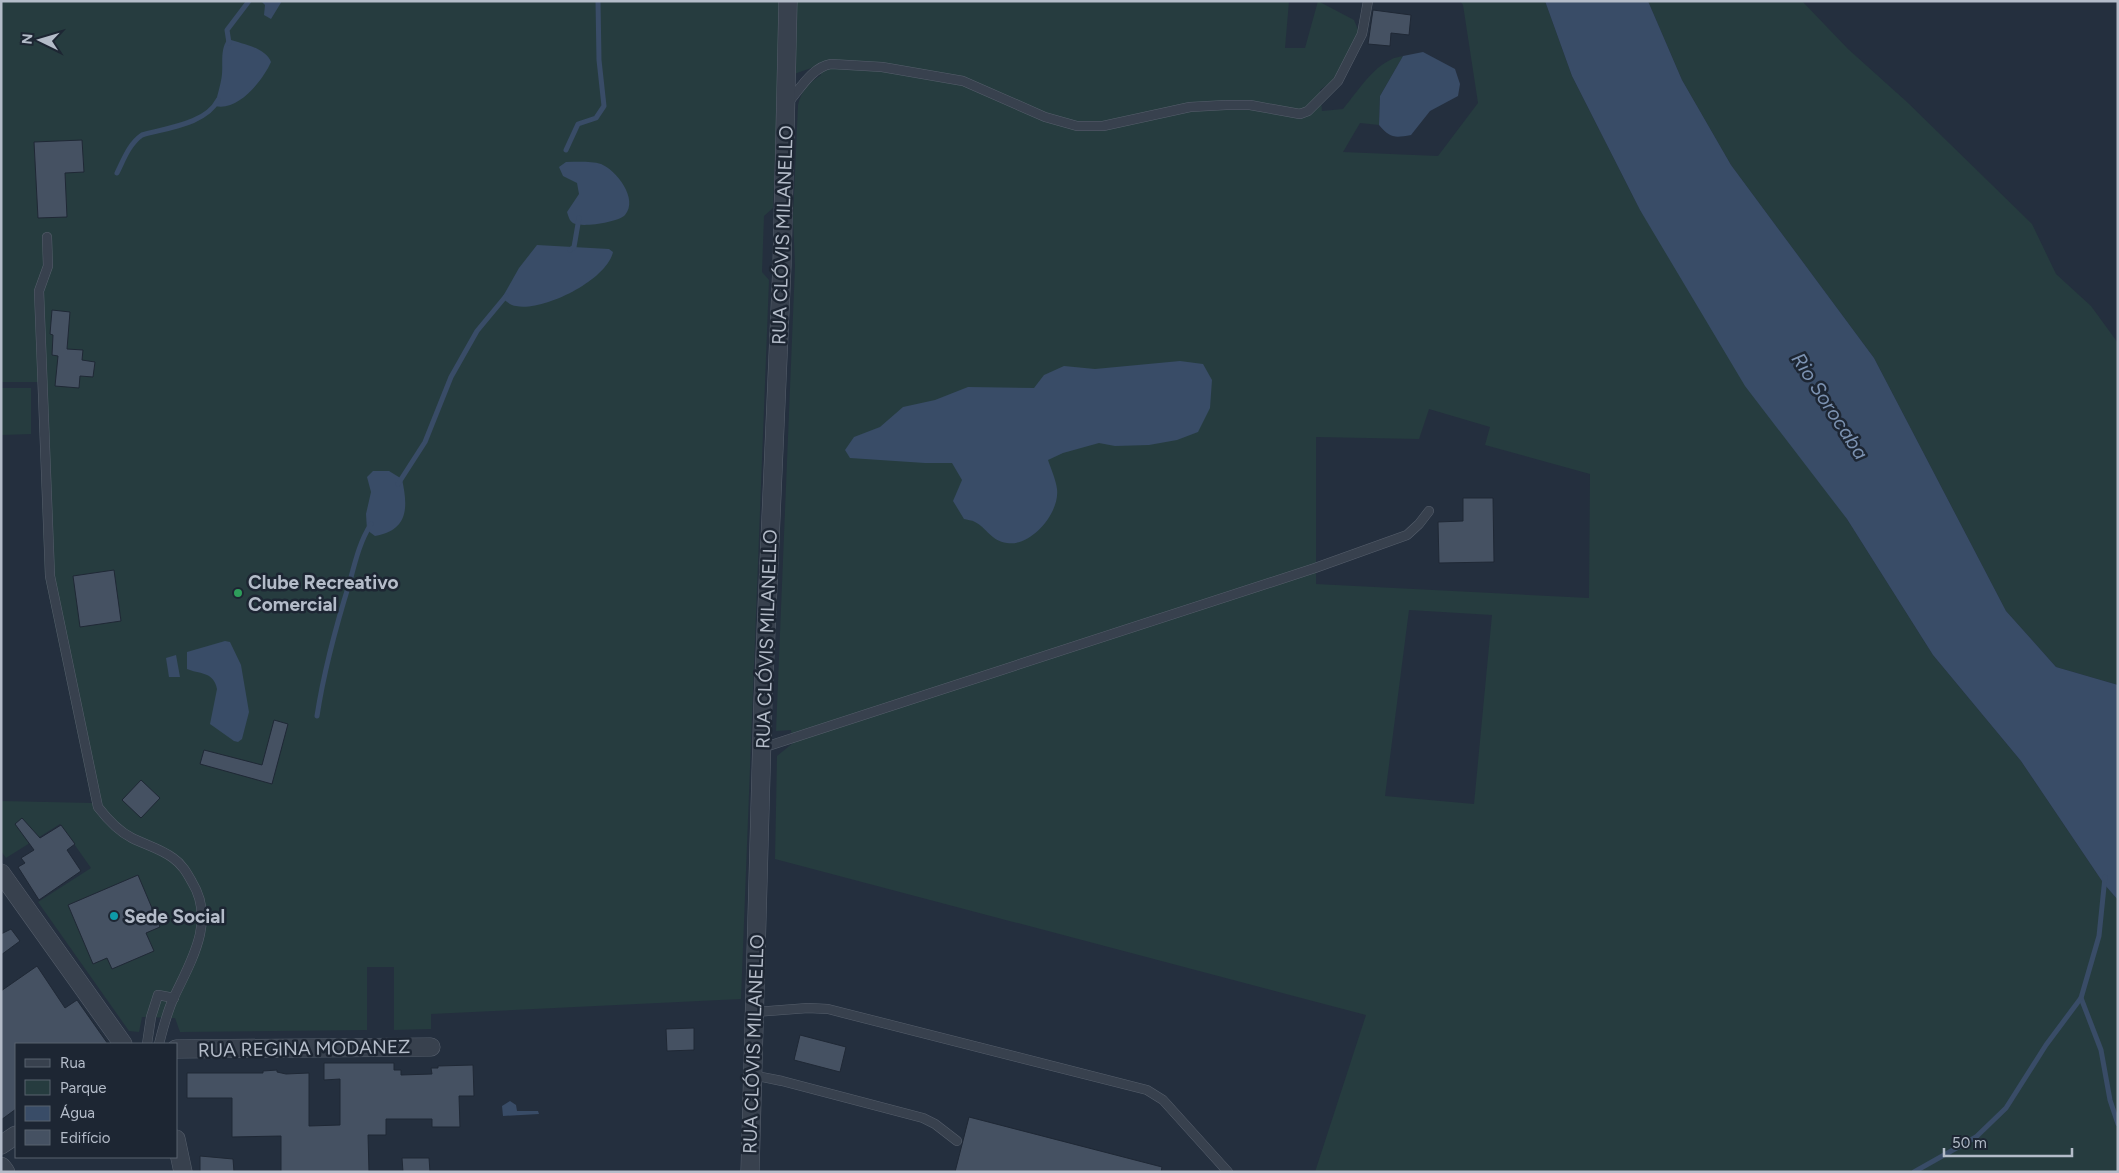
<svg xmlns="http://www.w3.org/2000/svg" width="2119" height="1173" font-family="Figtree,sans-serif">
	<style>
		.green { fill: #263c3f; fill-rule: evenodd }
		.water { fill: #394c67 }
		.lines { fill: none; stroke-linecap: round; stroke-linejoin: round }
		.stream { stroke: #394c67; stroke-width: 5 }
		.building { fill: #455162; stroke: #1f2835 }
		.service-casing { stroke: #565f6c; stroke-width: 10 }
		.minor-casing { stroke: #565f6c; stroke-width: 19 }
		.tertiary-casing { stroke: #565f6c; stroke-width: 22 }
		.service { stroke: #38414e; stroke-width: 9 }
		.minor { stroke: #38414e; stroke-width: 18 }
		.tertiary { stroke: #38414e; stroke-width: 21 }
		.leisure-dot { fill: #2e9e5b; stroke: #1d2633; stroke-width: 2 }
		.culture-dot { fill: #0f9aa8; stroke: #1d2633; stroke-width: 2 }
		.labels { text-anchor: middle; stroke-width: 5; stroke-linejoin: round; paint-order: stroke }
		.street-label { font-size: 19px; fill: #b4bcc9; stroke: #1d2633 }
		.poi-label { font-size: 19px; font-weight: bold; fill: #b4bcc9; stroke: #1d2633; text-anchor: start }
		.water-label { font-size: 20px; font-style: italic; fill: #7c92b1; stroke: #1d2633 }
	</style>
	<rect width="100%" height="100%" fill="#242f3e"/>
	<g class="green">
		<path d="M 1,1 L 781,1 L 773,208 L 764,216 L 762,272 L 769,280 L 741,999 L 431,1014 L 431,1029 L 394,1030 L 394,967 L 367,967 L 367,1030 L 180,1032 L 175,1018 L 142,1017 L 139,1032 L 129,1031 L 38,902 L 91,868 L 60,824 L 6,858 L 1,851 L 1,801 L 92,803 L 45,577 L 38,382 L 1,382 Z"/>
		<path d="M 795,1 L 1289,1 L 1285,48 L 1305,48 L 1318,1 L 1354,20 L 1359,32 L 1335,79 L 1320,90 L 1322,111 L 1343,109 C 1359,90 1377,59 1403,56 L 1380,96 L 1379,125 L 1360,123 L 1343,152 L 1438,156 L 1478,103 L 1463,5 L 1460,1 L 1545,1 L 1572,76 L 1640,210 L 1847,519 L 1933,655 L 2021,761 L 2104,884 L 2118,900 L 2118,1172 L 1315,1172 L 1366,1015 L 775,859 L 777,756 L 793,743 L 791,730 L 776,731 L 795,266 L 793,217 L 798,105 C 801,91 809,83 821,75 L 817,66 L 794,74 ZM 1429,409 L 1490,427 L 1485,445 L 1590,474 L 1589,598 L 1316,584 L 1316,437 L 1419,439 ZM 1409,610 L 1492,615 L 1474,804 L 1385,796 Z"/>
		<path d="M 1648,1 L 1802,1 L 1848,49 L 1907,102 L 2032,224 L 2056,274 L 2091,306 L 2118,343 L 2118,685 L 2056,667 L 2006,611 L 1874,358 L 1731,165 L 1682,80 Z"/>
		<path d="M 1,388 L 31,388 L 31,434 L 1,435 Z"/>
	</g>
	<g class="water">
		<path d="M 261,1 L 282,1 L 271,19 L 264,15 L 265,5 Z"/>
		<path d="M 1545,1 L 1648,1 L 1682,80 L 1731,165 L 1874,358 L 2006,611 L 2056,667 L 2118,685 L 2118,900 L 2104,884 L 2021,761 L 1933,655 L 1847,519 L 1745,386 L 1640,210 L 1572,76 Z"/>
		<path d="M 228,39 C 242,44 265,47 271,62 C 263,80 238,112 215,106 C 217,95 221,85 222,74 C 223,63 220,48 228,39 Z"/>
		<path d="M 1423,52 L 1455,69 L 1460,84 L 1458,96 L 1430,111 L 1411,135 C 1394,138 1390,138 1379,125 L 1380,96 L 1403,56 Z"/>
		<path d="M 566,162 C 577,162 591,161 601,164 C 616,170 639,199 625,215 C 619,222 585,227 576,224 C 570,223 569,218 567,212 L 579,194 L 577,183 L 563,176 L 559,167 Z"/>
		<path d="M 537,245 L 609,249 L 613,252 C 607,280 543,312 516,306 C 511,306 506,301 502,298 L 519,268 Z"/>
		<path d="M 1180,361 L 1203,364 L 1212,380 L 1210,408 L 1198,432 L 1177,440 L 1149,445 L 1115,446 L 1099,443 L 1063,453 L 1048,460 C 1051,469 1056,480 1057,489 C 1060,513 1031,547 1007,543 C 991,541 987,528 975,522 C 972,520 967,520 964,519 L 953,501 L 962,480 L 952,463 L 925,463 L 850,458 L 845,450 L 854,437 L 880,427 L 903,407 L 935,400 L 968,387 L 1034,388 L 1044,375 L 1064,366 L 1095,369 Z"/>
		<path d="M 373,471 L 389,471 L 402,479 C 408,507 409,530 375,536 L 367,530 L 366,514 L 371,492 L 367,477 Z"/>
		<path d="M 225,641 L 230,642 L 241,665 L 249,712 L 242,739 L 238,742 L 234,741 L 210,724 L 217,689 C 214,671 198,674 187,669 L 187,652 Z"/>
		<path d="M 176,655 L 180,677 L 169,677 L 166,658 Z"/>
		<path d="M 510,1101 L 516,1105 L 517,1111 L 538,1111 L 539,1114 L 503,1116 L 502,1106 Z"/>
	</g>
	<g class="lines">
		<g class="stream">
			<path d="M 229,43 L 227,30 L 249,1"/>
			<path d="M 566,150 L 578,124 L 596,118 L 604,106 L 599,60 L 598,1"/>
			<path d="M 117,173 C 124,159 129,144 142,135 C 166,128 206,124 218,100"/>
			<path d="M 570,250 L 574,247 L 579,218"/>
			<path d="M 398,484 L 425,442 L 451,377 L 477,331 L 506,296"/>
			<path d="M 317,716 C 324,670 336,626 350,581 C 355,562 360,541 371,524"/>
			<path d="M 2081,998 L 2101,1050 L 2110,1100 L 2118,1124"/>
			<path d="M 1914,1172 L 1976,1137 L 2006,1108 L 2046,1045 L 2081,998 L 2099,936 L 2105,877"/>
		</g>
	</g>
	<g class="building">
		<path d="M 1373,10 L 1411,15 L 1409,35 L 1391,33 L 1390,46 L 1368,44 Z"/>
		<path d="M 82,140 L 84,172 L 65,173 L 67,217 L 38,218 L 34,142 Z"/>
		<path d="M 52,310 L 70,312 L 67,349 L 83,350 L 82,360 L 95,362 L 93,377 L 80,376 L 79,388 L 55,386 L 58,356 L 52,355 L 53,335 L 50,334 Z"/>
		<path d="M 1463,498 L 1493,498 L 1494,562 L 1439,563 L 1438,522 L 1463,521 Z"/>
		<path d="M 114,570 L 121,621 L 80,627 L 73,576 Z"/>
		<path d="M 274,720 L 288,724 L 272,784 L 200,764 L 204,750 L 262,765 Z"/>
		<path d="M 141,780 L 160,798 L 141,818 L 122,800 Z"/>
		<path d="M 22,818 L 40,838 L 61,825 L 75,844 L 67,850 L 81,871 L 39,900 L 18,867 L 25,863 L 21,858 L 34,850 L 15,824 Z"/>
		<path d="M 138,875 L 160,927 L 146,933 L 154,951 L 112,969 L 107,958 L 93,964 L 68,905 Z"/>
		<path d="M 11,929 L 20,941 L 1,955 L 1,934 Z"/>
		<path d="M 37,966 L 65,1008 L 77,1000 L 108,1044 L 16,1044 L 16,1109 L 1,1120 L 1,991 Z"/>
		<path d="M 694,1028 L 694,1050 L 667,1051 L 666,1029 Z"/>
		<path d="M 800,1035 L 846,1047 L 840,1072 L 794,1060 Z"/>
		<path d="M 324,1063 L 394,1063 L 394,1070 L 401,1070 L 401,1075 L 432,1074 L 431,1068 L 438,1068 L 438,1066 L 473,1065 L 474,1096 L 459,1096 L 460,1127 L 432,1127 L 432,1119 L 386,1119 L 386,1135 L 368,1135 L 369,1172 L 281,1172 L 281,1136 L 232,1137 L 232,1098 L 187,1098 L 187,1073 L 263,1073 L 263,1071 L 277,1070 L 277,1072 L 286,1074 L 309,1073 L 309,1126 L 340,1125 L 340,1079 L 324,1080 Z"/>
		<path d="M 969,1117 L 1162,1167 L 1161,1172 L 955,1172 Z"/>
		<path d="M 200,1156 L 233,1159 L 234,1172 L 200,1172 Z"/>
		<path d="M 402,1158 L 429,1158 L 430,1172 L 403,1172 Z"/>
	</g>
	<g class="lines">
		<g class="service-casing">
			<g id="service">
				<path d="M 788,103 C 800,89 812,67 831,64 L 882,67 L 963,81 L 1045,117 L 1077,126 L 1103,126 L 1190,107 L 1226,105 L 1250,105 L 1300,114 L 1308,111 L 1338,81 L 1362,34 L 1368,1"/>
				<path d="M 47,237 L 48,266 L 39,291 L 50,576 L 98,807 C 108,820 118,831 132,838 C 146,845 161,849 173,858 C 182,864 187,873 192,882 C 216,921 191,961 174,997 C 167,1012 163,1028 159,1044"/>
				<path d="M 762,748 L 1315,568 L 1407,535 L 1419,524 L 1429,511"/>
				<path d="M 754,1012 L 808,1008 L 828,1009 L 1147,1090 L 1163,1100 L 1228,1172"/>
				<path d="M 147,1044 L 151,1017 L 158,995 L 174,998"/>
				<path d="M 752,1075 L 782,1081 L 923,1118 L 935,1124 L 957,1141"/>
			</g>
		</g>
		<g class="minor-casing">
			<g id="minor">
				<path d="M 1,873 L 123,1044"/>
				<path d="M 176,1049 L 431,1047"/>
				<path d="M 176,1139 L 183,1172"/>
				<path d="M 1,1145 L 16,1135"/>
				<path d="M 750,1172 L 763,700 L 782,265 L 788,1"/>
			</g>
		</g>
		<g class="tertiary-casing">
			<path id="tertiary" d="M 1,1168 L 4,1172"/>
		</g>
		<use href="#service" class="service"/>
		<use href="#minor" class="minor"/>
		<use href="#tertiary" class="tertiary"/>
	</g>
	<circle class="leisure-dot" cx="238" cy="593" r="5"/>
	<circle class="culture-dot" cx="114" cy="916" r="5"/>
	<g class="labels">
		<g class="street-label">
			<text transform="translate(782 235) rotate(-88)" y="7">RUA CLÓVIS MILANELLO</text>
			<text transform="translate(766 639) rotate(-88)" y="7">RUA CLÓVIS MILANELLO</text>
			<text transform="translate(753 1044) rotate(-88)" y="7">RUA CLÓVIS MILANELLO</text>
			<text transform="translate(304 1048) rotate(-1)" y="7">RUA REGINA MODANEZ</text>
		</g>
		<g class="poi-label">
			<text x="248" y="589">Clube Recreativo<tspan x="248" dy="22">Comercial</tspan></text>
			<text x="124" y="923">Sede Social</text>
		</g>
		<g class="water-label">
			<text transform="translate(1830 406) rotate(57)" y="7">Rio Sorocaba</text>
		</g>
	</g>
	<rect width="2119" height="1173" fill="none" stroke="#b4bcc9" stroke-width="5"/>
	<rect x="15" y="1043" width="162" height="115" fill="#1d2633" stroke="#59626f"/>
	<rect x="25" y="1059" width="25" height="8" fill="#38414e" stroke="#59626f"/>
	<text x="60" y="1068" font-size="15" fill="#b4bcc9">Rua</text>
	<rect x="25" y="1080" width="25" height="15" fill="#263c3f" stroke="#59626f"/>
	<text x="60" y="1093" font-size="15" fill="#b4bcc9">Parque</text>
	<rect x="25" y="1106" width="25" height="15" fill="#394c67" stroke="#59626f"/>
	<text x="60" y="1118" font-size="15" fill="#b4bcc9">Água</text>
	<rect x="25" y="1130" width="25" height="15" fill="#455162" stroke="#59626f"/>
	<text x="60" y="1143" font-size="15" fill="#b4bcc9">Edifício</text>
	<g transform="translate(40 40) rotate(275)" stroke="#1d2633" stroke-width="4" paint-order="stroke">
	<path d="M0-4L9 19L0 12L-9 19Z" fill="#b4bcc9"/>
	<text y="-8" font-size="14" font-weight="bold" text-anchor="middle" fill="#b4bcc9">N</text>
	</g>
	<path d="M1944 1148v8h128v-8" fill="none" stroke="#b4bcc9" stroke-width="2.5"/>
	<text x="1952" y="1148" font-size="15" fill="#b4bcc9" stroke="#1d2633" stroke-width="4" paint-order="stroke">50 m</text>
</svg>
